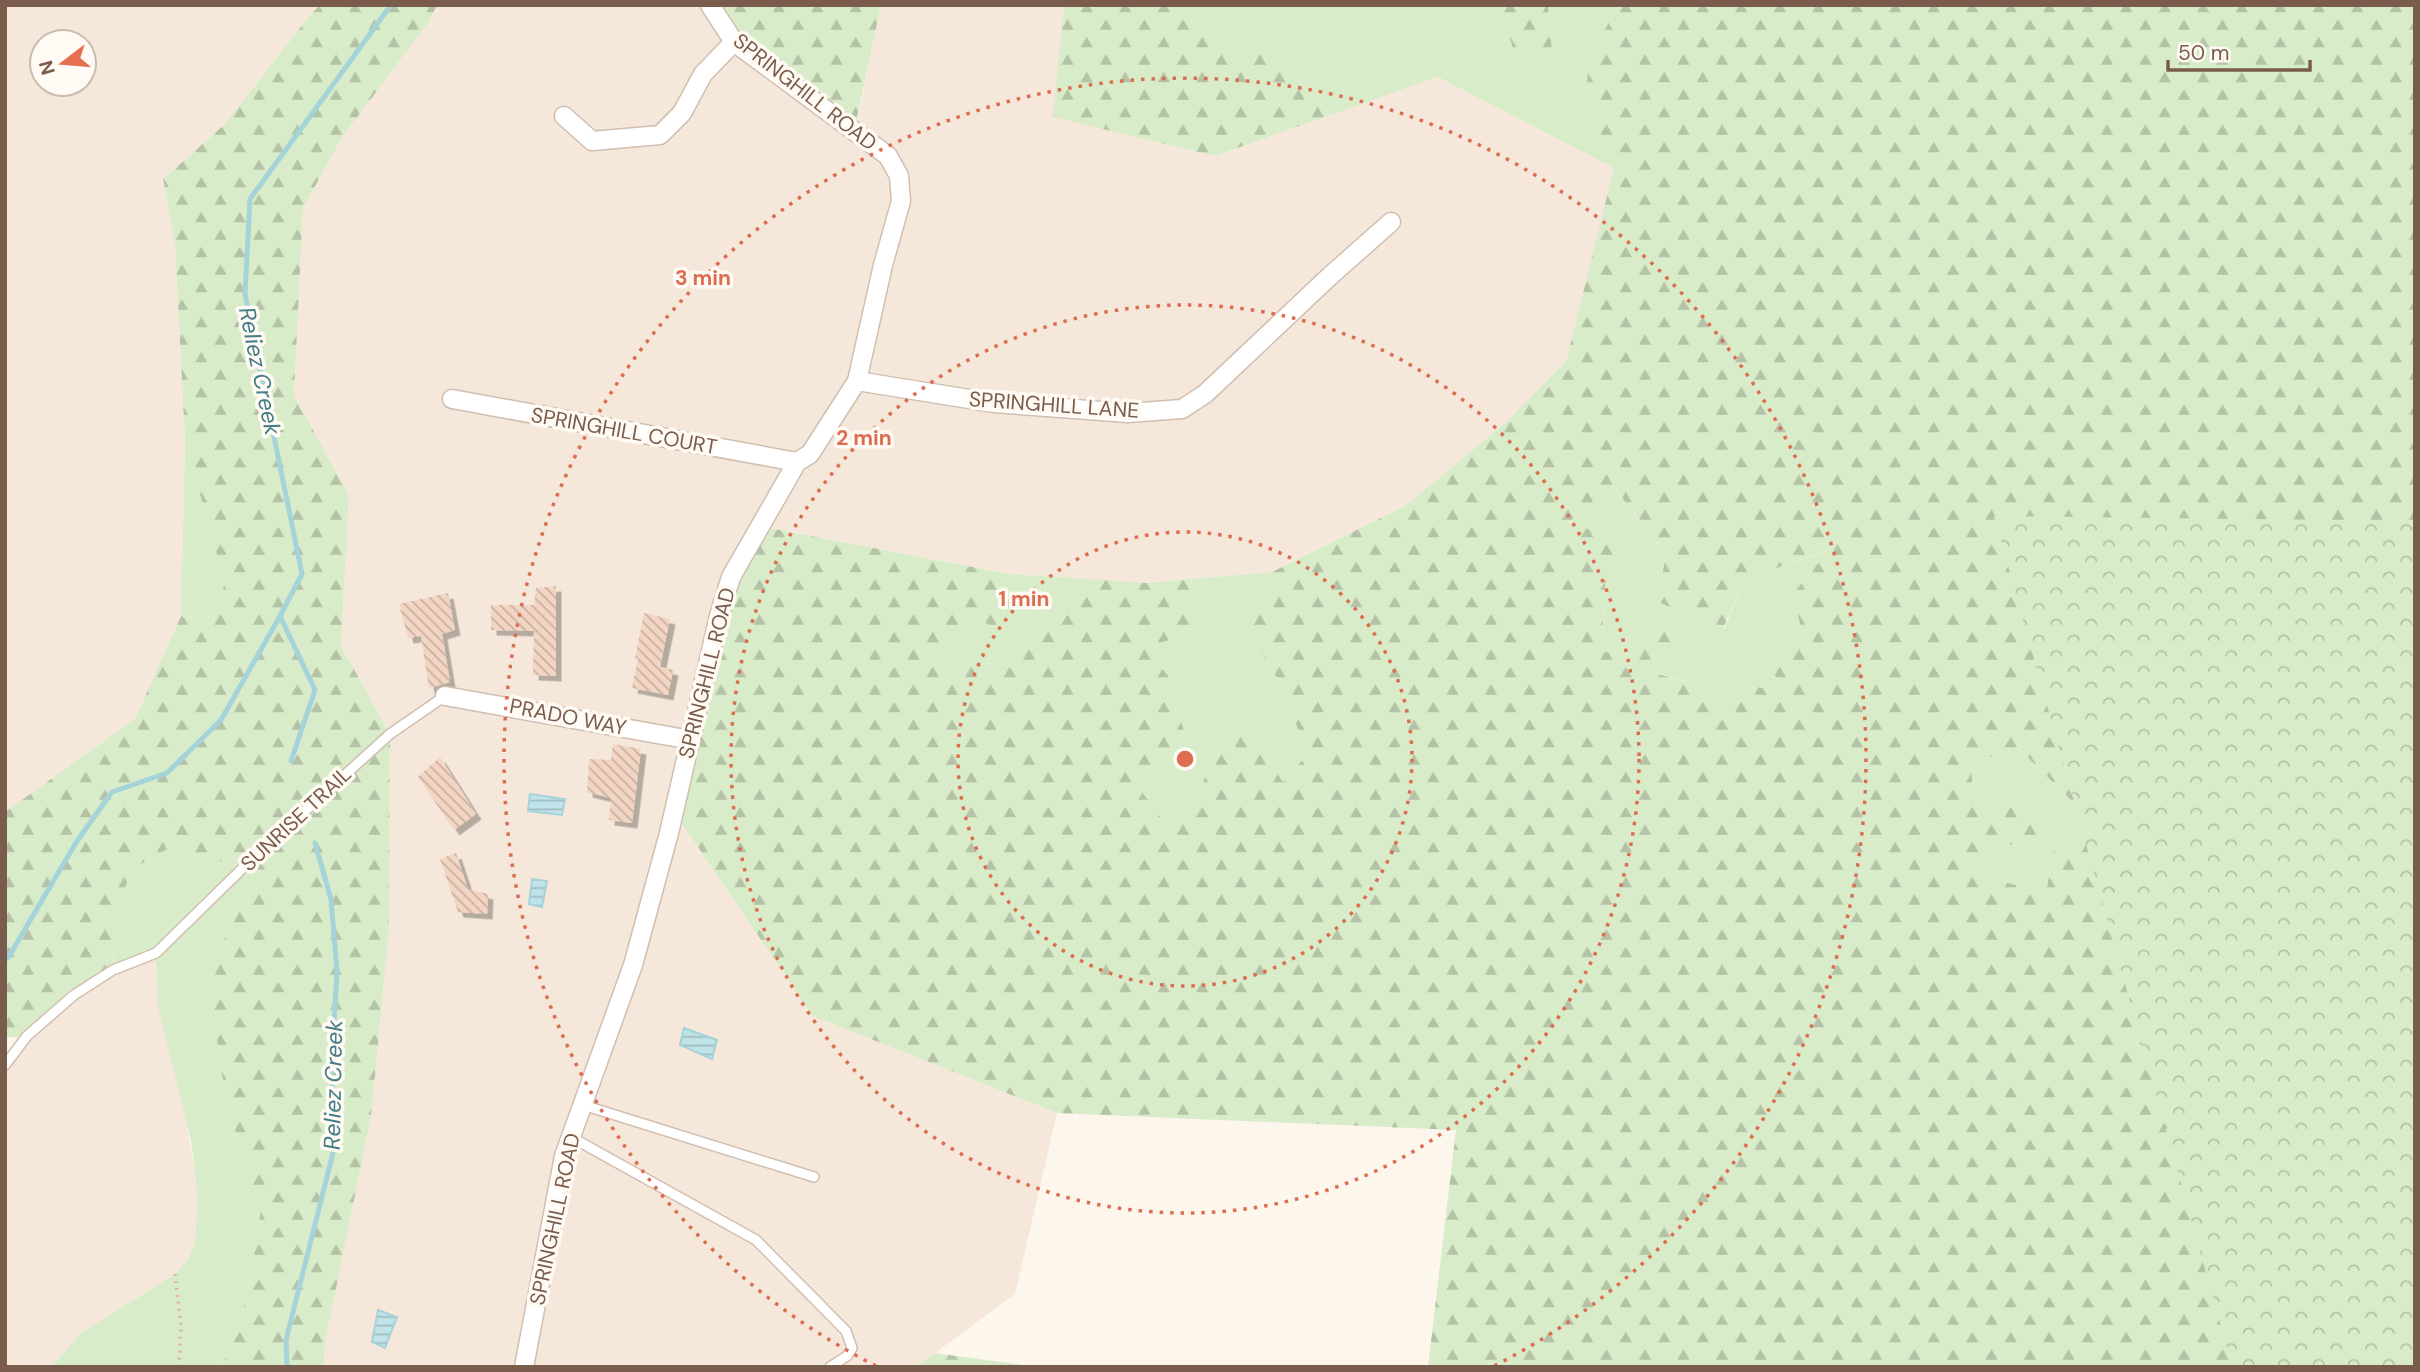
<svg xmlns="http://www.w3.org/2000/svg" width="2420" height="1372" font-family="'DM Sans',sans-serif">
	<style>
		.residential { fill: #f5e8da; fill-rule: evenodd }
		.grass { fill: #d8ecc9 }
		.forest { fill: url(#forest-firs); fill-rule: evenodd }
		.park { fill: url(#park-crowns) }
		.water { fill: url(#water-rules); stroke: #a5d3da; stroke-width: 2 }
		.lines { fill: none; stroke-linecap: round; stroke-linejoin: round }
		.stream { stroke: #a5d3da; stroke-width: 5 }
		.building { fill: url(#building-back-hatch); filter: url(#shadow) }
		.lane-casing { stroke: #d1beb0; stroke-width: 12 }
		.street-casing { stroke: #d1beb0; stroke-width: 21 }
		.path { stroke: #d9b8a5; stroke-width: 3.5; stroke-dasharray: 2 5; stroke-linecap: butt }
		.lane { stroke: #fff; stroke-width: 9 }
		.street { stroke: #fff; stroke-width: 18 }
		.ring { fill: none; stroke: #dc6d51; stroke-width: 3.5; stroke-dasharray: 3.5 7 }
		.labels { text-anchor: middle; stroke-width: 7; stroke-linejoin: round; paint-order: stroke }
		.street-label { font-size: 21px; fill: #7a5c4d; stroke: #fffaf3 }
		.water-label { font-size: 23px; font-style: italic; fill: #437c86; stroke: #fffaf3 }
		.centre { fill: #dc6d51; stroke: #fffaf3; stroke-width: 3.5 }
		.ring-label { font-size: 21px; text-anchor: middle; font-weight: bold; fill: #dc6d51; stroke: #fffaf3; stroke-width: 7; stroke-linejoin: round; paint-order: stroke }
	</style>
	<defs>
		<pattern id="forest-firs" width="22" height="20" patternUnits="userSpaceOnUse" patternTransform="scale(1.75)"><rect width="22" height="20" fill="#d8ecc9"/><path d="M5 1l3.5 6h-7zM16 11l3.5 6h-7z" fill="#b4c2a5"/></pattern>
		<pattern id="park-crowns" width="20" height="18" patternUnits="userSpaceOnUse" patternTransform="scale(1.75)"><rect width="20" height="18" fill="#d8ecc9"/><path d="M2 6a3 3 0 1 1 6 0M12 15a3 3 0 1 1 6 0" fill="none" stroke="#b4c2a5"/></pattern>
		<pattern id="water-rules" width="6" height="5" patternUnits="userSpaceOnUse" patternTransform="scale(1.75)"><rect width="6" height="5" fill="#bfe3e8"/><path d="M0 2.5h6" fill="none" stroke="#a0bbbe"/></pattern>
		<pattern id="building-back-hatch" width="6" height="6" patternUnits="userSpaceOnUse" patternTransform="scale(1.75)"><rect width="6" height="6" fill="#f3d5c3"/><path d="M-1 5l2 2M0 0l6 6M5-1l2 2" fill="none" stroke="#cab0a1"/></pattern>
		<filter id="shadow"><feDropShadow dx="5.5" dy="5.5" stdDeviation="0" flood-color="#0004"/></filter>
	</defs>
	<rect width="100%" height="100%" fill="#fdf6ec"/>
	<g class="residential">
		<path d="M 5,5 L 320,5 L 310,15 L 225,124 L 163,179 L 175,244 L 185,441 L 181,616 L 135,719 L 5,812 ZM 42,42 L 84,42 L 84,84 L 42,84 Z"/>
		<path d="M 437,5 L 710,5 L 855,131 L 881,5 L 1064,5 L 1054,117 L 1215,156 L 1438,77 L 1614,168 L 1566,361 L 1504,424 L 1405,506 L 1272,572 L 1145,583 L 1009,574 L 761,526 L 813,1016 L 1057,1113 L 1015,1294 L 916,1367 L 324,1367 L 325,1342 L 371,1117 L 389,929 L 390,734 L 341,646 L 349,495 L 294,397 L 303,208 L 343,136 L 428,23 Z"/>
		<path d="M 156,953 L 195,1172 L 197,1202 L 195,1242 L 188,1259 L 175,1274 L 81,1333 L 51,1367 L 5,1367 L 5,1065 L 27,1036 L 113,970 Z"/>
	</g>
	<g class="grass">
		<path d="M 1190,5 L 1499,5 L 1515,54 L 1551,52 L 1548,5 L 1618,5 L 1590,60 L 1586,95 L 1614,168 L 1438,77 L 1331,115 L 1265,46 L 1215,51 Z"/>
		<path d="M 185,441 L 225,583 L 211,624 L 181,616 Z"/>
		<path d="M 1611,484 L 1724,629 L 1744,580 L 1831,549 L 1802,630 L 1788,694 L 1724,712 L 1705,687 L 1657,673 L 1691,634 L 1643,628 L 1643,654 L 1601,652 L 1605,584 L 1625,541 L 1569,524 Z"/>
		<path d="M 1272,572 L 1250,633 L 1284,690 L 1307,755 L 1283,783 L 1246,729 L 1220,743 L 1198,795 L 1168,830 L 1139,788 L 1184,731 L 1169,677 L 1144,648 L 1199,630 L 1191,579 Z"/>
		<path d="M 1009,574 L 1104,580 L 1055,627 L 1003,664 L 936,661 L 969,614 L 1002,632 L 1021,599 Z"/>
		<path d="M 2019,749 L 2075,804 L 2082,831 L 2053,852 L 2046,893 L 1985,877 L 1974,832 L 1971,762 Z"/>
		<path d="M 169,848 L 268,874 L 229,923 L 227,1106 L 261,1209 L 247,1299 L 222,1367 L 51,1367 L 81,1333 L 175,1274 L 188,1259 L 195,1242 L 197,1202 L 195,1172 L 191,1141 L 158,1006 L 156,953 L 113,970 L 115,918 L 131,870 Z"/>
	</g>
	<g class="forest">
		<path d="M 320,5 L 437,5 L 428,23 L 343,136 L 303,208 L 294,396 L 349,495 L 341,646 L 390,734 L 389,929 L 371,1117 L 325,1342 L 324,1367 L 222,1367 L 247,1299 L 261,1209 L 227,1106 L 210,993 L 229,923 L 268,874 L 169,848 L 131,870 L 115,918 L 113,970 L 27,1036 L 5,1038 L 5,812 L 135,719 L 181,616 L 211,624 L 225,583 L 185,441 L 175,244 L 163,179 L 225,124 L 310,15 Z"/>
		<path d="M 710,5 L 881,5 L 854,132 L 783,79 Z"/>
		<path d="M 1064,5 L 1190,5 L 1215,51 L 1265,46 L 1331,115 L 1215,156 L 1053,117 Z"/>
		<path d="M 1499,5 L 1548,5 L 1552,53 L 1515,54 Z"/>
		<path d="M 1618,5 L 2415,5 L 2415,1367 L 1428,1367 L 1456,1130 L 1057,1113 L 813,1016 L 668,803 L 719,616 L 760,526 L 1009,574 L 1022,599 L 1002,632 L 969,614 L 937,661 L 1003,664 L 1055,627 L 1104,580 L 1145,583 L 1191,579 L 1199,630 L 1145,648 L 1169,677 L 1184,731 L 1139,788 L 1169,829 L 1198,795 L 1219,743 L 1246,729 L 1283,782 L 1307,755 L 1284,690 L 1250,633 L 1272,572 L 1405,506 L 1504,424 L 1566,361 L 1614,168 L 1586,95 L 1589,60 ZM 1612,485 L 1666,554 L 1658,602 L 1723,629 L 1744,580 L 1830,549 L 1792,595 L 1802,630 L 1766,661 L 1787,694 L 1745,684 L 1724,712 L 1705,687 L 1658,674 L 1692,634 L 1642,628 L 1643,654 L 1601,652 L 1605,584 L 1625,541 L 1569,523 ZM 2019,749 L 2075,804 L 2082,831 L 2053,852 L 2046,893 L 1985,877 L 1975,833 L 2032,851 L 2041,817 L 1973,796 L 1971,762 Z"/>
		<path d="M 934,1353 L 1038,1367 L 916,1367 Z"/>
	</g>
	<path class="park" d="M 1994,516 L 2415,521 L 2415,1367 L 2216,1367 L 2231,1362 Z"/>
	<g class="water">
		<path d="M 530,794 L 565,799 L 562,815 L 528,811 Z"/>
		<path d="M 532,879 L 547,881 L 542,907 L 529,904 Z"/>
		<path d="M 684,1028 L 717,1040 L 712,1059 L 680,1045 Z"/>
		<path d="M 378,1310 L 397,1317 L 385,1348 L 372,1342 Z"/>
	</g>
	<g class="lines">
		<g class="stream">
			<path d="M 291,761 L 315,690 L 280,616 L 302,574 L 245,294 L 250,199 L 391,5"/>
			<path d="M 5,960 L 8,958 L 77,841 L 112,792 L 167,773 L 221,720 L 280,616"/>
			<path d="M 287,1367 L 286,1340 L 336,1141 L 331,1072 L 337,972 L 331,899 L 315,843"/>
		</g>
	</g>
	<g class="building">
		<path d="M 556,586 L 556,676 L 533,675 L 534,631 L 491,630 L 491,605 L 534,605 L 536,588 Z"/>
		<path d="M 448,593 L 455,630 L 442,634 L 450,682 L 429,688 L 421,636 L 408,638 L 399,604 Z"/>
		<path d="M 644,613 L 670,619 L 660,667 L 673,670 L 668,695 L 632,688 L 638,659 L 635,658 Z"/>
		<path d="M 613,744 L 641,749 L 632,823 L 609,820 L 611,798 L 587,792 L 589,759 L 611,760 Z"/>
		<path d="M 440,757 L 476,814 L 454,830 L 418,777 Z"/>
		<path d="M 456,853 L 468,889 L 488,894 L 487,914 L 458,912 L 440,859 Z"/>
	</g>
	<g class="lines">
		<g class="lane-casing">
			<g id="lane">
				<path d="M 5,1065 L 27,1036 L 74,995 L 113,970 L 156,953 L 249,862 L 390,734 L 445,696"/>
				<path d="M 583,1105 L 814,1177"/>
				<path d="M 571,1137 L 756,1240 L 846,1331 L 852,1348 L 847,1356 L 830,1367"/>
			</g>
		</g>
		<g class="street-casing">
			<g id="street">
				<path d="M 564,116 L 592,141 L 660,135 L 682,113 L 703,74 L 734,42"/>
				<path d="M 857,381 L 994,403 L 1128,413 L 1182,409 L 1205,394 L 1330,276 L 1391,222"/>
				<path d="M 452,399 L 797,462"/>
				<path d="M 445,696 L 691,740"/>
				<path d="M 524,1367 L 564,1156 L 633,965 L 669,833 L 719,616 L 731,577 L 797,462 L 810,454 L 857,381 L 883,265 L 901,201 L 899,176 L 888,156 L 734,42 L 710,5"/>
			</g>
		</g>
		<path class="path" d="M 175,1274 L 181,1325 L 179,1367"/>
		<use href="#lane" class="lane"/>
		<use href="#street" class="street"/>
	</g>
	<g class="ring">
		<circle cx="1185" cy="759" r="227"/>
		<circle cx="1185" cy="759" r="454"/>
		<path d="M876 1366A681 681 0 1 1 1494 1366"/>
	</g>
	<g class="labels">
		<g class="street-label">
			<text transform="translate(805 92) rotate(38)" y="7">SPRINGHILL ROAD</text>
			<text transform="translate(1054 405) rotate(4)" y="7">SPRINGHILL LANE</text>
			<text transform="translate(624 431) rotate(10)" y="7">SPRINGHILL COURT</text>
			<text transform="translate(707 673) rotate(-76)" y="7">SPRINGHILL ROAD</text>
			<text transform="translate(568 717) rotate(11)" y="7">PRADO WAY</text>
			<text transform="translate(296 819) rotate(-43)" y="7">SUNRISE TRAIL</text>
			<text transform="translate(555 1219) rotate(-78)" y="7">SPRINGHILL ROAD</text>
		</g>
		<g class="water-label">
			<text transform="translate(260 371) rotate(78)" y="8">Reliez Creek</text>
			<text transform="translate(333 1085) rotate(-89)" y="8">Reliez Creek</text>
		</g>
	</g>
	<circle cx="1185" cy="759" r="10" class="centre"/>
	<g class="ring-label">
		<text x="703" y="285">3 min</text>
		<text x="864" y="445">2 min</text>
		<text x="1024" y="606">1 min</text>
	</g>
	<rect width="2420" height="1372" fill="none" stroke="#7a5c4d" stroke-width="14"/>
	<g transform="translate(63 63) rotate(254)"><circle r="33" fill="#fffaf3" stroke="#cabbb1" stroke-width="2"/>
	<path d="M0-5L12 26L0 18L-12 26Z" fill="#e76f51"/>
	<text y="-10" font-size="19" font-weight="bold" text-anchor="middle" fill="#7a5c4d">N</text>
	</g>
	<path d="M2168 60v10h142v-10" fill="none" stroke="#7a5c4d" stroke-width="3.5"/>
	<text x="2178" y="60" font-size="21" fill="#7a5c4d" stroke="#fffaf3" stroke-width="5" paint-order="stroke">50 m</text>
</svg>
